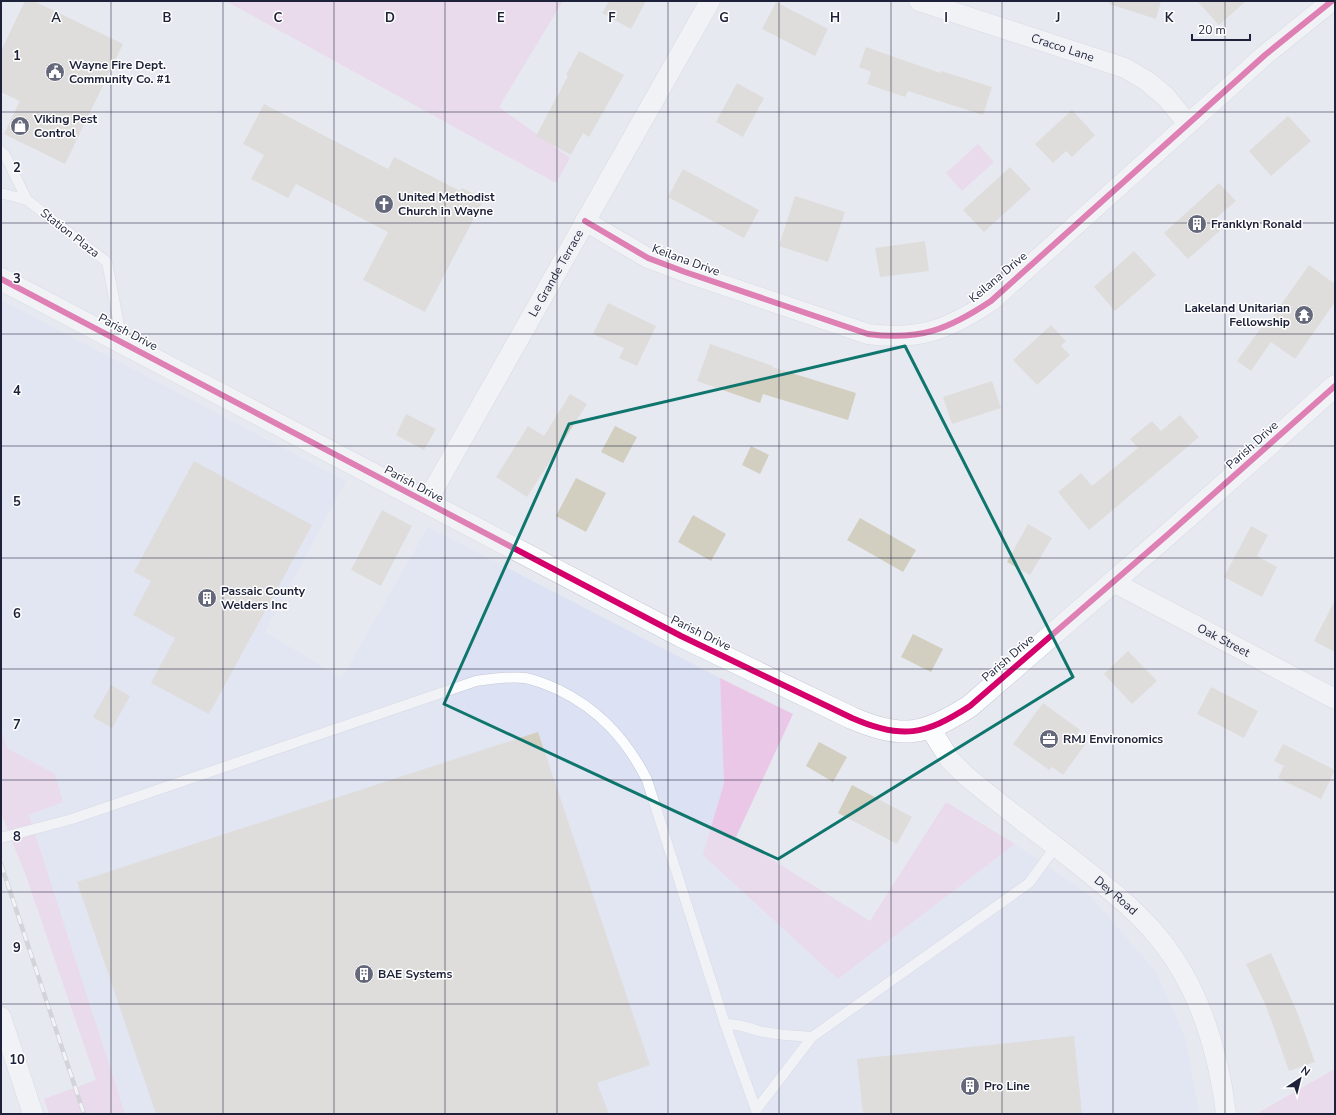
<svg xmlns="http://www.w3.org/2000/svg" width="1336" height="1115" font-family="'Nunito Sans',sans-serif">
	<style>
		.built { fill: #dce1f4 }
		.green { fill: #ebc7e7 }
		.building { fill: #d2cec0 }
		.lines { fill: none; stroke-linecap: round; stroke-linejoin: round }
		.service-casing { stroke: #c5c8d7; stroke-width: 11 }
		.minor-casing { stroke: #c5c8d7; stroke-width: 21 }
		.tertiary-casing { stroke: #c5c8d7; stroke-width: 23 }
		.service { stroke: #fbfcfd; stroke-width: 10 }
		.minor { stroke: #fbfcfd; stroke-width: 20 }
		.tertiary { stroke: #fbfcfd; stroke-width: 22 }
		.rail-casing { stroke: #babbbf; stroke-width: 4.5 }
		.rail { stroke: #fff; stroke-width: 3; stroke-dasharray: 9; stroke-linecap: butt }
		.cycleway-casing { stroke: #fff; stroke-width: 8 }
		.cycleway { stroke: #d6006c; stroke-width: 6 }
		.marked { fill: none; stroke: #0f766e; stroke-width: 3; stroke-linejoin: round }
		.grid { fill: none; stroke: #1d223a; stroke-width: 1; stroke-opacity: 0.55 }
		.labels { text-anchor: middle; stroke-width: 3; stroke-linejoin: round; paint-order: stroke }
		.street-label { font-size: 12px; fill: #1d223a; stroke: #fff }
		.poi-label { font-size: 12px; font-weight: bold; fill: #1d223a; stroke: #fff; text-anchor: start }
		.grid-label { font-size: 13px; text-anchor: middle; font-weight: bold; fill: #1d223a; stroke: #fff; stroke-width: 3; stroke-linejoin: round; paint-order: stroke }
	</style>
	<rect width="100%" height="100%" fill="#e7e9f0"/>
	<path class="built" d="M 1,300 L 346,481 L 265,632 L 342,678 L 428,527 L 720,678 L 724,783 L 704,855 L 838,979 L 1015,844 L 1089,895 L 1156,972 L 1186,1040 L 1199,1114 L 125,1114 L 29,815 L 63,802 L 55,774 L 7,748 L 1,728 Z"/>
	<g class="green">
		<path d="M 226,1 L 563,1 L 499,107 L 570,158 L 556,183 Z"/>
		<path d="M 978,144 L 994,162 L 962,191 L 946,173 Z"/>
		<path d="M 720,678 L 793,714 L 736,837 L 870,921 L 946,802 L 1015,844 L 838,979 L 703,855 L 724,783 Z"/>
		<path d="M 1,728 L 7,748 L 55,774 L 63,802 L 29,815 L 125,1114 L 49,1114 L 44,1099 L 96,1080 L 26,876 L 1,813 Z"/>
		<path d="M 1335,1069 L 1335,1114 L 1256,1114 Z"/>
	</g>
	<g class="building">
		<path d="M 25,1 L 34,1 L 123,44 L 65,164 L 4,134 L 20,101 L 1,92 L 1,51 Z"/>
		<path d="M 609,1 L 646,1 L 631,29 L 602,13 Z"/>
		<path d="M 1110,1 L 1161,1 L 1156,19 L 1109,4 Z"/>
		<path d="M 1197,1 L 1246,1 L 1219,25 Z"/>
		<path d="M 776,2 L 828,29 L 815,56 L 762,29 Z"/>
		<path d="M 866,47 L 940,73 L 941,71 L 992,87 L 983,115 L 908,91 L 905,97 L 867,84 L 871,72 L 859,67 Z"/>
		<path d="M 579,51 L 624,75 L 589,137 L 583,133 L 571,155 L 536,136 L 568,76 L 566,75 Z"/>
		<path d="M 737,83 L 764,98 L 743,137 L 716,122 Z"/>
		<path d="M 264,104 L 388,169 L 394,157 L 460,191 L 462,188 L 484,199 L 425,312 L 363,280 L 388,232 L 296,184 L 288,198 L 251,179 L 264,155 L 243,144 Z"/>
		<path d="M 1072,110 L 1095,135 L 1072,157 L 1066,151 L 1053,163 L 1035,144 Z"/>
		<path d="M 1288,116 L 1311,141 L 1271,176 L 1249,151 Z"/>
		<path d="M 1010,167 L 1031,189 L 984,232 L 963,210 Z"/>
		<path d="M 683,169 L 759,210 L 744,238 L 668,197 Z"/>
		<path d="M 1219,183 L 1236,201 L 1215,219 L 1223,228 L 1188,259 L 1164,233 Z"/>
		<path d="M 795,196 L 845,212 L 828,262 L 779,246 Z"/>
		<path d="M 925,241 L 929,271 L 880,277 L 875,248 Z"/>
		<path d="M 1134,251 L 1156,275 L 1115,311 L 1094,287 Z"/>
		<path d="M 1309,265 L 1335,284 L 1335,302 L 1295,359 L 1271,342 L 1251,371 L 1237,361 L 1266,321 L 1268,323 Z"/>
		<path d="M 608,303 L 656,326 L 637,366 L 619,358 L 624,348 L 593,334 Z"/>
		<path d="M 1051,325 L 1066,341 L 1061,346 L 1070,355 L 1037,385 L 1013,360 Z"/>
		<path d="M 710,344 L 773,366 L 772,367 L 856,393 L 848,420 L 763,394 L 760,403 L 697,381 Z"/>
		<path d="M 992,381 L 1001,408 L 952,424 L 943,397 Z"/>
		<path d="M 570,394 L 587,404 L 527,497 L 496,477 L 528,426 L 544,436 Z"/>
		<path d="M 406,414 L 436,429 L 424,450 L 396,435 Z"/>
		<path d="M 1180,415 L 1199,437 L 1089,530 L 1058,492 L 1081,473 L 1092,486 L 1138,448 L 1130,439 L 1152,421 L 1161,431 Z"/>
		<path d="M 615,426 L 637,437 L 623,463 L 601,452 Z"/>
		<path d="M 751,446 L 769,455 L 760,474 L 742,465 Z"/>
		<path d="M 194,461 L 312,525 L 209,714 L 151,683 L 175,638 L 133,615 L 151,581 L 134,572 Z"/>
		<path d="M 576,478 L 606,493 L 586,532 L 556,516 Z"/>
		<path d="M 382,510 L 412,526 L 381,586 L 351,570 Z"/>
		<path d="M 693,515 L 726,534 L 711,561 L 678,542 Z"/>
		<path d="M 860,518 L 916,550 L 903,572 L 847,540 Z"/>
		<path d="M 1028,524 L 1052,538 L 1030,575 L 1007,562 Z"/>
		<path d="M 1251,526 L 1268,535 L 1257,556 L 1277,567 L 1262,597 L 1224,577 Z"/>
		<path d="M 1335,600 L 1335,652 L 1314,641 Z"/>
		<path d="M 913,634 L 943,649 L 931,672 L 901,657 Z"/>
		<path d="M 1128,651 L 1157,681 L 1132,704 L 1104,674 Z"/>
		<path d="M 111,685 L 130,696 L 112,728 L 93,717 Z"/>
		<path d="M 1211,687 L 1258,711 L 1244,738 L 1197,714 Z"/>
		<path d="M 1043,703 L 1080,730 L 1077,735 L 1087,742 L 1063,775 L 1052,767 L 1049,770 L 1013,744 Z"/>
		<path d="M 538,732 L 650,1065 L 597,1083 L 609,1114 L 156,1114 L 77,882 Z"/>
		<path d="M 819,742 L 847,757 L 833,782 L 806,766 Z"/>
		<path d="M 1283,744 L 1335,770 L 1321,799 L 1278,778 L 1284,766 L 1274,761 Z"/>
		<path d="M 852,785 L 912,817 L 897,844 L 838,813 Z"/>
		<path d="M 1271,953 L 1298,1014 L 1315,1062 L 1289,1071 L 1266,1006 L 1246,964 Z"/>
		<path d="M 1074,1036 L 1082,1114 L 863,1114 L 857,1059 Z"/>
	</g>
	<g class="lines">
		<g class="service-casing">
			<g id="service">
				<path d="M 1,151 L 5,155 L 27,200"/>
				<path d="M 1,193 L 27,200 L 107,262 L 122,341"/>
				<path d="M 1,838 L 72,819 L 476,681 C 492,679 509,676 525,678 C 537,680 548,685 559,690 C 600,710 627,740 647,780 L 725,1024"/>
				<path d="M 812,1037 C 795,1036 776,1035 759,1031 C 744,1027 741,1024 725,1024 L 756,1110 L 812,1037 L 1029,883 L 1056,846"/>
			</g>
		</g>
		<g class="minor-casing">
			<g id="minor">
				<path id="s1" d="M 919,1 L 1125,68 L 1147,81 L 1166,97 L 1188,124"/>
				<path d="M 585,221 L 648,258 L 685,272 L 868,334 C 920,341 949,329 991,301 L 1265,55 L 1332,1"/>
				<path id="s2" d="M 426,503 L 710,1"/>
				<path id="s3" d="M 1113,582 L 1335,699"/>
				<path id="s4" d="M 930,728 L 950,760 L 965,775 C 1005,809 1047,839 1088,872 C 1111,891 1134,909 1153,931 C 1198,982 1218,1048 1226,1114"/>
				<path d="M 1,1017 L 33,1114"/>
			</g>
		</g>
		<g class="tertiary-casing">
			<path id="tertiary" d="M 1,279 L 681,636 L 852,718 C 902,740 925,735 970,706 L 1165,537 L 1335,386"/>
		</g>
		<use href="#service" class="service"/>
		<use href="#minor" class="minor"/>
		<use href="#tertiary" class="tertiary"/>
		<g class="rail-casing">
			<path id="rail" d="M 1,864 L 84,1114"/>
		</g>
		<use href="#rail" class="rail"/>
		<g class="cycleway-casing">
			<g id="cycleway">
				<path d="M 585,221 L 648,258 L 685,272 L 868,334 C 920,341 949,329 991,301 L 1265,55 L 1332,1"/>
				<path d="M 1,279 L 681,636 L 852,718 C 902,740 925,735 970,706 L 1165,537 L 1335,386"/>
			</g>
		</g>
		<use href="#cycleway" class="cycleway"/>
	</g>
	<path d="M0 0H1336V1115H0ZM 905,346 L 1073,677 L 778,859 L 444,704 L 569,424 Z" fill="#e7e9f0" fill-opacity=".55" fill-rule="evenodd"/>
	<path class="marked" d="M 905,346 L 1073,677 L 778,859 L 444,704 L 569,424 Z"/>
	<path class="grid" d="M 111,1 L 111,1114M 223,1 L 223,1114M 334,1 L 334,1114M 445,1 L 445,1114M 557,1 L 557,1114M 668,1 L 668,1114M 779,1 L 779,1114M 891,1 L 891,1114M 1002,1 L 1002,1114M 1113,1 L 1113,1114M 1225,1 L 1225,1114M 1,112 L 1335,112M 1,223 L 1335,223M 1,334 L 1335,334M 1,446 L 1335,446M 1,558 L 1335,558M 1,669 L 1335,669M 1,780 L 1335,780M 1,892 L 1335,892M 1,1004 L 1335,1004"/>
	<defs>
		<g id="civic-disc" transform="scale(1)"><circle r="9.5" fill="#64687a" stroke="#fff"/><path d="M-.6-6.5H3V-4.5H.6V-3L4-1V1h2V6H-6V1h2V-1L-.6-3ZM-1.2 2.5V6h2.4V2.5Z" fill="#fff"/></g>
		<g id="shop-disc" transform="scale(1)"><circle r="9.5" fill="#64687a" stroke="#fff"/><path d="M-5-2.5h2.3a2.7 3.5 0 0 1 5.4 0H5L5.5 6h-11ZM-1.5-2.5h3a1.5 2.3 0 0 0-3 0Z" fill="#fff"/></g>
		<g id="church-disc" transform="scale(1)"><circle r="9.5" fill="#64687a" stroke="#fff"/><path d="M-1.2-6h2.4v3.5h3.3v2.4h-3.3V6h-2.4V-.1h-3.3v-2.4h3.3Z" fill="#fff"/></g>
		<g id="building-disc" transform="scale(1)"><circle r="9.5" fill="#64687a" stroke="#fff"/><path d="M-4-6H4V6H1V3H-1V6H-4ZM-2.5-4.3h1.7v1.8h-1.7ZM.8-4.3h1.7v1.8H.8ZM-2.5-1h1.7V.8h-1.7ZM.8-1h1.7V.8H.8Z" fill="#fff"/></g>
		<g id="temple-disc" transform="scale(1)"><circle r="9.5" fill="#64687a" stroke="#fff"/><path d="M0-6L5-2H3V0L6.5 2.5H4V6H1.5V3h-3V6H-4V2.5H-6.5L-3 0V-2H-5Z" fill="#fff"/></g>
		<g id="office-disc" transform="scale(1)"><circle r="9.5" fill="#64687a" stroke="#fff"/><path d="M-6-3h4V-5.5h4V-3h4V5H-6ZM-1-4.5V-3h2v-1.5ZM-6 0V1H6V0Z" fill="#fff"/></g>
	</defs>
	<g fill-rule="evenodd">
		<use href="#civic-disc" x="55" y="72"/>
		<use href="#shop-disc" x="20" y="126"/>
		<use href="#church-disc" x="384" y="204"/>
		<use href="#building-disc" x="1197" y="224"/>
		<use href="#temple-disc" x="1304" y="315"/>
		<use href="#building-disc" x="207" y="598"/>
		<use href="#office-disc" x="1049" y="739"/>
		<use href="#building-disc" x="364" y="974"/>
		<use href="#building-disc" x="970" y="1086"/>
	</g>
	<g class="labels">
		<g class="street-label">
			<text dy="4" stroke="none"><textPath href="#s1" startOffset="151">Cracco Lane</textPath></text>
			<text transform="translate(70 233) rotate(38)" y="4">Station Plaza</text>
			<text transform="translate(686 260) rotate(20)" y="4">Keilana Drive</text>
			<text dy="4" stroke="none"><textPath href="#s2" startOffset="264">Le Grande Terrace</textPath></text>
			<text transform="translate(998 277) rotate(-40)" y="4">Keilana Drive</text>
			<text transform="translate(128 332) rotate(28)" y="4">Parish Drive</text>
			<text transform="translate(1252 445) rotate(-42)" y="4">Parish Drive</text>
			<text transform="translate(414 484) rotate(28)" y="4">Parish Drive</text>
			<text transform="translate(701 633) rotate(26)" y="4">Parish Drive</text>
			<text dy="4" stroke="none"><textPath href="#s3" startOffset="125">Oak Street</textPath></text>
			<text transform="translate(1008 658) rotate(-41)" y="4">Parish Drive</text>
			<text dy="4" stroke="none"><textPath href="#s4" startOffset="252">Dey Road</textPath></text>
		</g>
		<g class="poi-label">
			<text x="69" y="69">Wayne Fire Dept.<tspan x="69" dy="14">Community Co. #1</tspan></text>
			<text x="34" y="123">Viking Pest<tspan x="34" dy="14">Control</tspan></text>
			<text x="398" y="201">United Methodist<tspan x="398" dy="14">Church in Wayne</tspan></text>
			<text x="1211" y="228">Franklyn Ronald</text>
			<text x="1290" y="312" text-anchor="end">Lakeland Unitarian<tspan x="1290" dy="14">Fellowship</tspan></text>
			<text x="221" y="595">Passaic County<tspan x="221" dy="14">Welders Inc</tspan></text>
			<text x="1063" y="743">RMJ Environomics</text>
			<text x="378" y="978">BAE Systems</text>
			<text x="984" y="1090">Pro Line</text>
		</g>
	</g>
	<g class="grid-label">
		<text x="56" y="22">A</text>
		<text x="167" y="22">B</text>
		<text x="278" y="22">C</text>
		<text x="390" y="22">D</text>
		<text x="501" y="22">E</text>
		<text x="612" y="22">F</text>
		<text x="724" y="22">G</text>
		<text x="835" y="22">H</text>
		<text x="946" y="22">I</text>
		<text x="1058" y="22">J</text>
		<text x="1169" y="22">K</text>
		<text x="17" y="60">1</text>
		<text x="17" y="172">2</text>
		<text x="17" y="283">3</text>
		<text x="17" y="395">4</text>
		<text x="17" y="506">5</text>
		<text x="17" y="618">6</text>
		<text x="17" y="729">7</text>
		<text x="17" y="841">8</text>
		<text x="17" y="952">9</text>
		<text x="17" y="1064">10</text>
	</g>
	<rect width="1336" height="1115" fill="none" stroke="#1d223a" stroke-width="4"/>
	<g transform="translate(1300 1079) rotate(35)" stroke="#ffffff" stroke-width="3" paint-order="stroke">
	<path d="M0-3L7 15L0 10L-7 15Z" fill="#1d223a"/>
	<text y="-6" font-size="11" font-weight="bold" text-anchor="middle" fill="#1d223a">N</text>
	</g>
	<path d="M1192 34v6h58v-6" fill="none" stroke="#1d223a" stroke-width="2"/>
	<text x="1198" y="34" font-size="12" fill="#1d223a" stroke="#ffffff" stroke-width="3" paint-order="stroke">20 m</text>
</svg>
